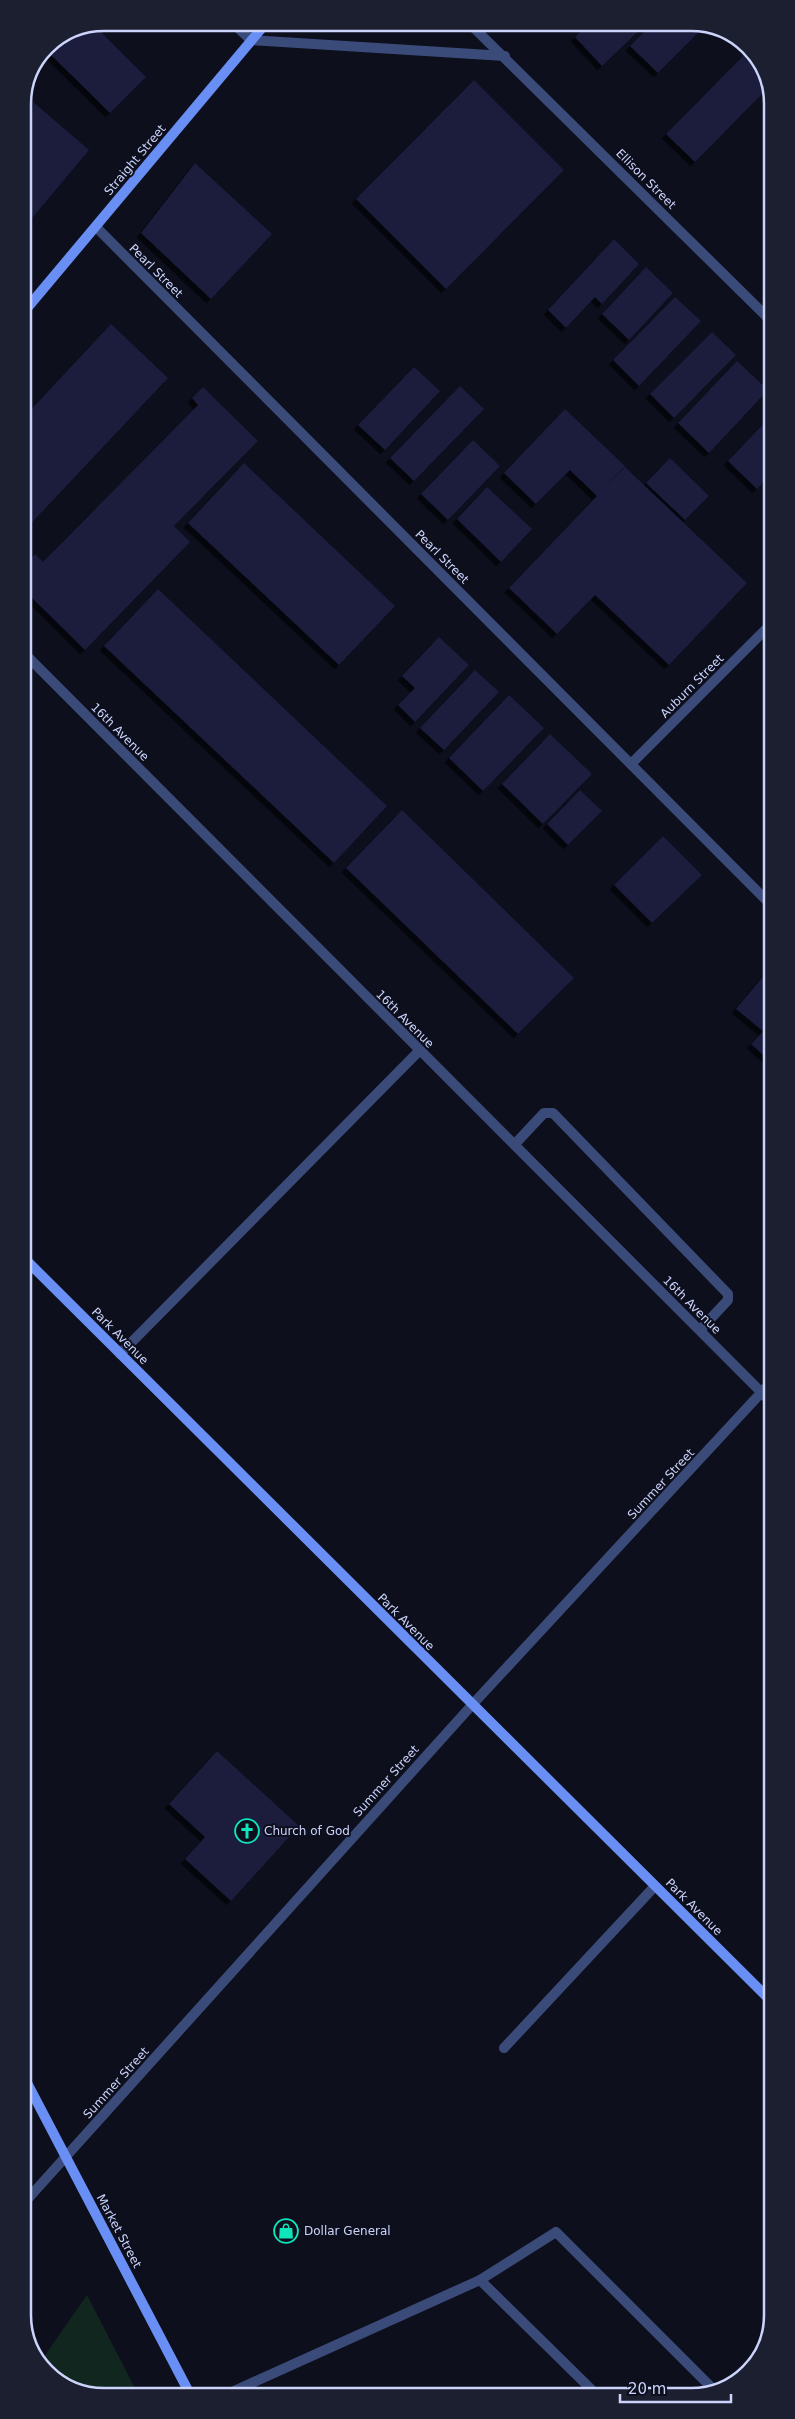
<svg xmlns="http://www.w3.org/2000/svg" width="795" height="2419" font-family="'DejaVu Sans',sans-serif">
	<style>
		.green { fill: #10261f }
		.building { fill: #1a1d3c; filter: url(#shadow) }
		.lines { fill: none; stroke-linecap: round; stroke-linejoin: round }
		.service { stroke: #3b4b79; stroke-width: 10 }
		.minor { stroke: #3b4b79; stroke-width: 10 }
		.tertiary { stroke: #3b4b79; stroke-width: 10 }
		.secondary { stroke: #698ff5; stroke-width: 10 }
		.labels { text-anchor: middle; stroke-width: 4; stroke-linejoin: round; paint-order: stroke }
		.street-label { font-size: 12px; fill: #ccd4fc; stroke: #0d0f1d }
		.poi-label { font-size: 12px; fill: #ccd4fc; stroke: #0d0f1d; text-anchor: start }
		.rim { fill: none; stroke: #ccd4fc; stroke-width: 2.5 }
	</style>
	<defs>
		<filter id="shadow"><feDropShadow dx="-4.5" dy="4.5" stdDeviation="0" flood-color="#0009"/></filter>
	</defs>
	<rect width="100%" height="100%" fill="#0d0f1d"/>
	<path class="green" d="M 87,2295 L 139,2396 L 99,2396 L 51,2376 L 41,2361 Z"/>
	<g class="building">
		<path d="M 590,23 L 647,23 L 602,66 L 575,37 Z"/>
		<path d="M 653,23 L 696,23 L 705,26 L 658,73 L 630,46 Z"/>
		<path d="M 95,26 L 146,77 L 110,113 L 45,49 L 47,46 Z"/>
		<path d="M 749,50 L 770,86 L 695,162 L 666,134 Z"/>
		<path d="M 474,80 L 564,170 L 446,289 L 356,199 Z"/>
		<path d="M 25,95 L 89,150 L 23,229 L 23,99 Z"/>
		<path d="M 195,163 L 272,234 L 211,299 L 141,233 Z"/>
		<path d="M 614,239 L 639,264 L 602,304 L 595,297 L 566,328 L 548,310 Z"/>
		<path d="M 646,267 L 673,293 L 629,340 L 602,314 Z"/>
		<path d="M 675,297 L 701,321 L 639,386 L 613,360 Z"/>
		<path d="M 111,324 L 168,378 L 23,532 L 23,418 Z"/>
		<path d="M 712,332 L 736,355 L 674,418 L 650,394 Z"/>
		<path d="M 737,361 L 768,390 L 709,453 L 678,423 Z"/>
		<path d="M 414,367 L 440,391 L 385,450 L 358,425 Z"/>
		<path d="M 460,386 L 484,409 L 414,481 L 390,458 Z"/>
		<path d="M 203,387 L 258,441 L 174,526 L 190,542 L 85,650 L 23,589 L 23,566 L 35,554 L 43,562 L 198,405 L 192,398 Z"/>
		<path d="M 565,409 L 625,466 L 604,488 L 625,467 L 747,583 L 669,665 L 595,595 L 557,634 L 509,588 L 597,496 L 570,470 L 536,504 L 504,473 Z"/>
		<path d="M 770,417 L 770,475 L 757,489 L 728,461 Z"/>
		<path d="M 473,440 L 500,466 L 448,520 L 421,494 Z"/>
		<path d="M 670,458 L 709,496 L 685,520 L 646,483 Z"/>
		<path d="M 244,463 L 395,606 L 339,665 L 188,523 Z"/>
		<path d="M 487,487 L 532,529 L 501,562 L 457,519 Z"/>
		<path d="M 158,589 L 387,806 L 334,863 L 104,646 Z"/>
		<path d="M 439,637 L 469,665 L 415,722 L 398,705 L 415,688 L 402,676 Z"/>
		<path d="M 475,670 L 499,692 L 444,750 L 420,728 Z"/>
		<path d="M 509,695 L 544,728 L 483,791 L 449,758 Z"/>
		<path d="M 550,734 L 592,774 L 543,824 L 502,784 Z"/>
		<path d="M 580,790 L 602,811 L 568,845 L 547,824 Z"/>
		<path d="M 402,810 L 574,978 L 518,1034 L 346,868 Z"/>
		<path d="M 663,836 L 702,875 L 652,923 L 614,885 Z"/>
		<path d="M 771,967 L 771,1021 L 763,1031 L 736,1009 Z"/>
		<path d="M 771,1024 L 771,1062 L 751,1044 Z"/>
		<path d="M 217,1751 L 299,1826 L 231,1901 L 185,1859 L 205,1837 L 169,1804 Z"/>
	</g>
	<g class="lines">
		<g class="service">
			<path d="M 515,1144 L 544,1113 L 553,1113 L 728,1294 L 728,1300 L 700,1330"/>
			<path d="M 120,1354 L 419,1051"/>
			<path d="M 504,2048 L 655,1886"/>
			<path d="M 480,2280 L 596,2394"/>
			<path d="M 223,2396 L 480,2280 L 556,2232 L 715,2391"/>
		</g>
		<g class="minor">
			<path d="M 96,227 L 771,905"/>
			<path d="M 23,652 L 771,1402"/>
			<path d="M 631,764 L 770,625"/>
			<path d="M 25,2202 L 472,1705 L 771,1382"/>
		</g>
		<g class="tertiary">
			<path d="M 233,23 L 251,40 L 505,56"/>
			<path d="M 469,23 L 770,320"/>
		</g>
		<g class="secondary">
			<path d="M 23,313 L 266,23"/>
			<path d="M 24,1258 L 772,2002"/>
			<path d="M 25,2079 L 191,2396"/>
		</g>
	</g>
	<defs>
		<g id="church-ring" transform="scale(1.25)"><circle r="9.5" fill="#0d0f1d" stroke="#0fe4bb" stroke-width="1.5"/><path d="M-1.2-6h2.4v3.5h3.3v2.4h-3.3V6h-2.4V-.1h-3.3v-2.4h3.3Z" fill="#0fe4bb"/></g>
		<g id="shop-ring" transform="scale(1.25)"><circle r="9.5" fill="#0d0f1d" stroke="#0fe4bb" stroke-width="1.5"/><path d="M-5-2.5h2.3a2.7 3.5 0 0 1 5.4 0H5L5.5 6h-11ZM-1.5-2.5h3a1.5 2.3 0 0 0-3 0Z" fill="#0fe4bb"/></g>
	</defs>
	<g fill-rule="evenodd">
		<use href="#church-ring" x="247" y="1831"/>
		<use href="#shop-ring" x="286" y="2231"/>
	</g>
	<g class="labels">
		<g class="street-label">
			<text transform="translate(135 160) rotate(-50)" y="4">Straight Street</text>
			<text transform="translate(646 179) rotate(45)" y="4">Ellison Street</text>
			<text transform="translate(156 271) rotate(45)" y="4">Pearl Street</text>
			<text transform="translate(442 557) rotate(45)" y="4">Pearl Street</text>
			<text transform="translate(692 686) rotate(-45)" y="4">Auburn Street</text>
			<text transform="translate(120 732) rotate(45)" y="4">16th Avenue</text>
			<text transform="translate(405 1019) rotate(45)" y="4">16th Avenue</text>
			<text transform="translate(692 1305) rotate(45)" y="4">16th Avenue</text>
			<text transform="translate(120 1336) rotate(45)" y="4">Park Avenue</text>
			<text transform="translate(661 1484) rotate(-47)" y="4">Summer Street</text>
			<text transform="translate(406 1622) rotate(45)" y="4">Park Avenue</text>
			<text transform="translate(386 1781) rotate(-48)" y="4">Summer Street</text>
			<text transform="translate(694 1907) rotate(45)" y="4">Park Avenue</text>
			<text transform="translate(116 2083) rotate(-48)" y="4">Summer Street</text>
			<text transform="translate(119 2231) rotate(62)" y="4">Market Street</text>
		</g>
		<g class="poi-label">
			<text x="264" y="1835">Church of God</text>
			<text x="304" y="2235">Dollar General</text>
		</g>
	</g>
	<path d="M0 0H795V2419H0ZM104 31H691A73 73 0 0 1 764 104V2315A73 73 0 0 1 691 2388H104A73 73 0 0 1 31 2315V104A73 73 0 0 1 104 31Z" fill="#1c1f2f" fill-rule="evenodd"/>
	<path class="rim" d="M104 31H691A73 73 0 0 1 764 104V2315A73 73 0 0 1 691 2388H104A73 73 0 0 1 31 2315V104A73 73 0 0 1 104 31Z"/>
	<path d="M620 2394v8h111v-8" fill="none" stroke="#ccd4fc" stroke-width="2.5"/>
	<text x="628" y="2394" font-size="15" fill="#ccd4fc" stroke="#0d0f1d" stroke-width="4" paint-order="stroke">20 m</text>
</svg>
